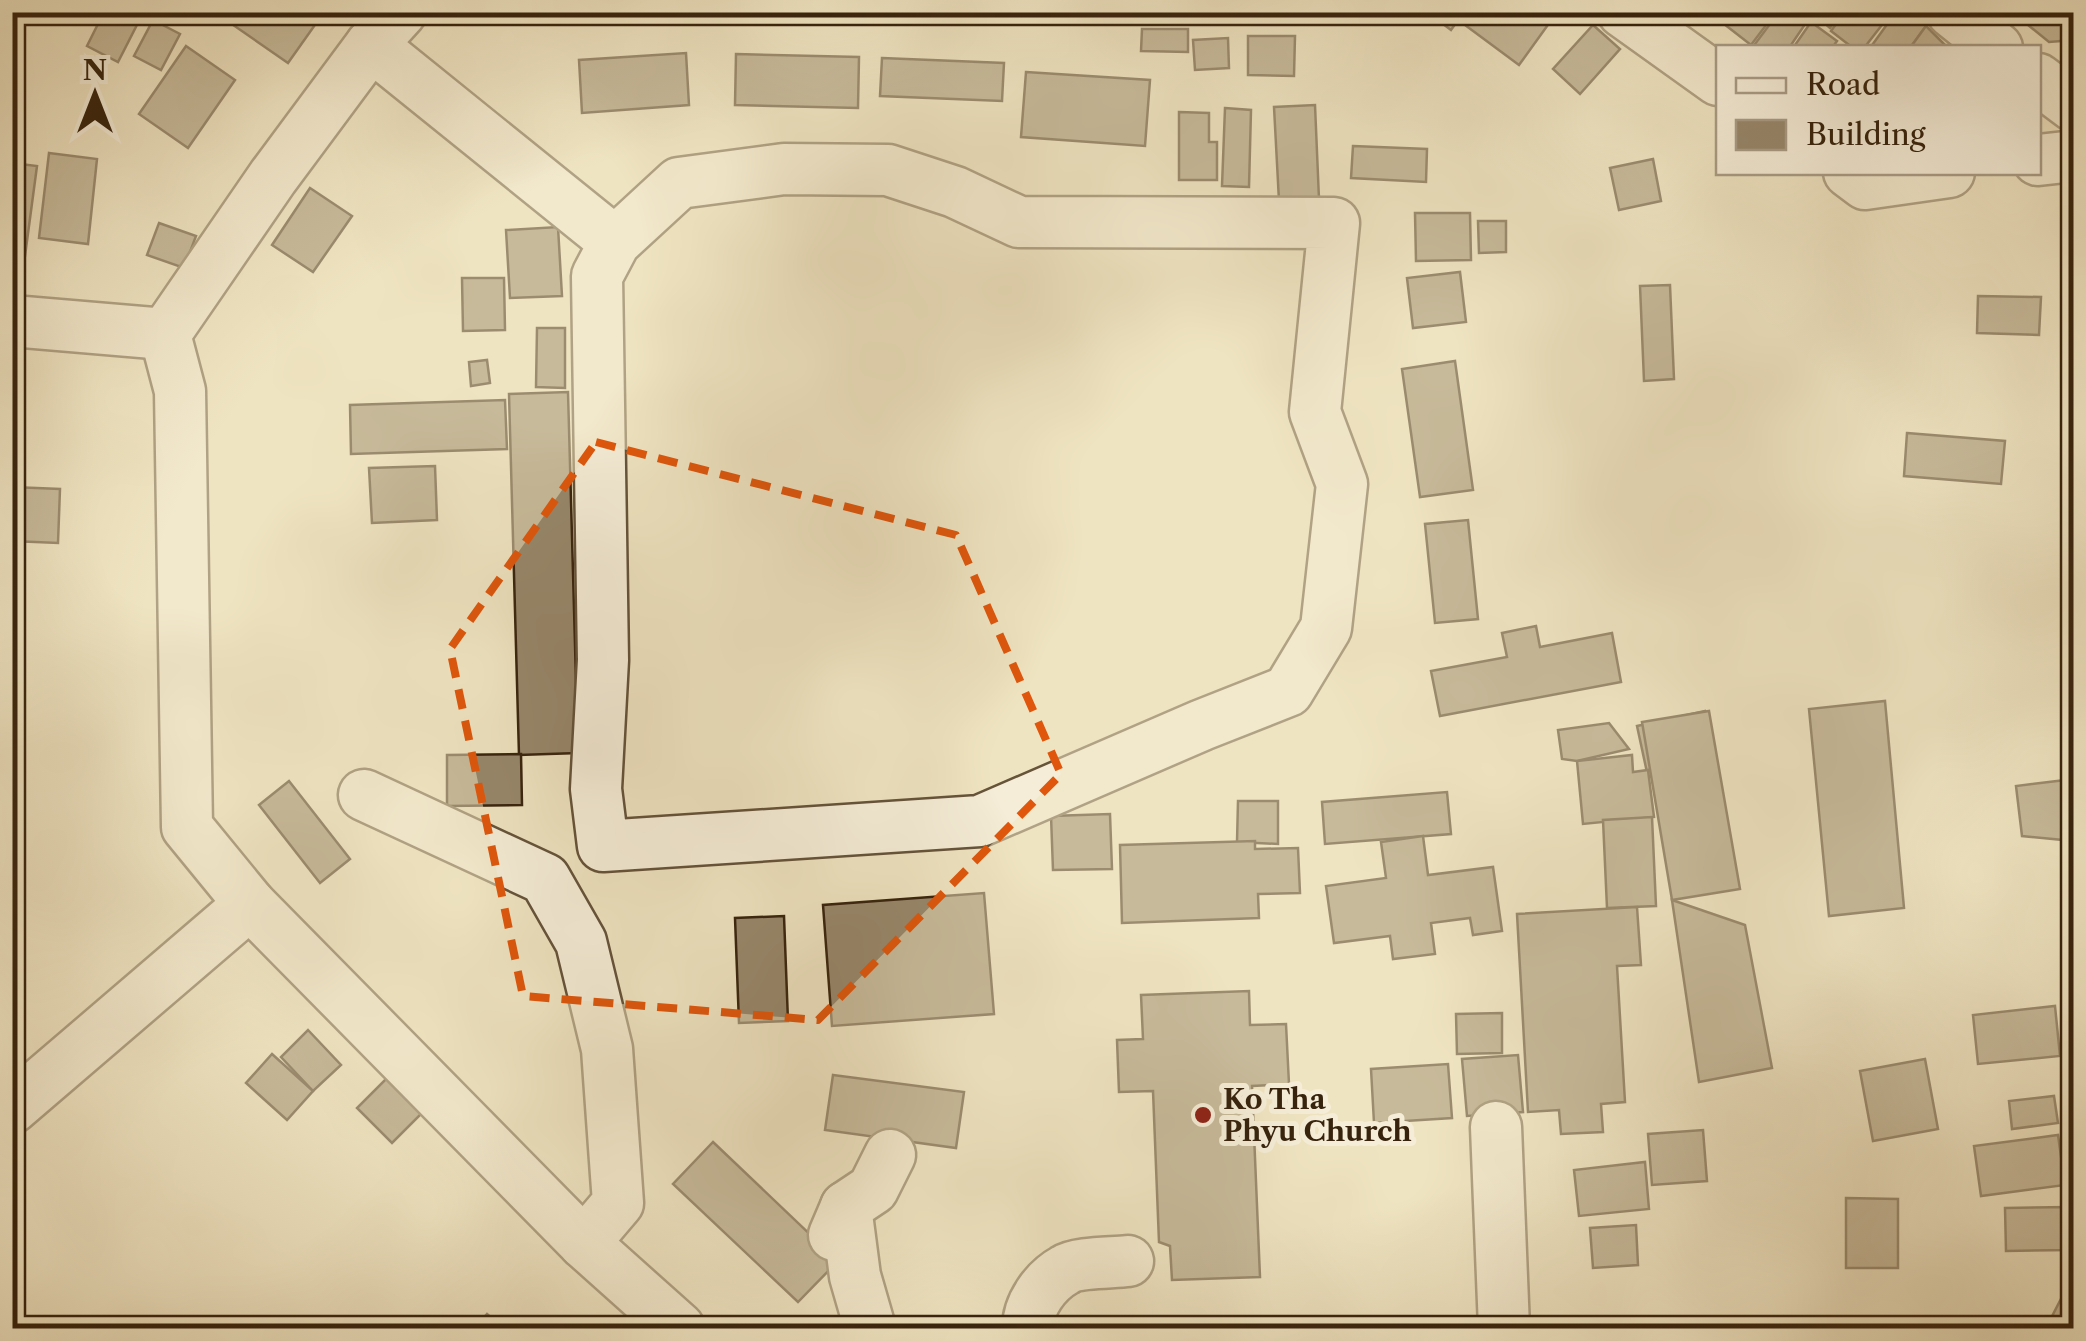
<svg xmlns="http://www.w3.org/2000/svg" width="2086" height="1341" font-family="'Libre Caslon Text',serif">
	<style>
		.building { fill: #97876b; stroke: #37230d; stroke-width: 2.5 }
		.lines { fill: none; stroke-linecap: round; stroke-linejoin: round }
		.minor-casing { stroke: #65533a; stroke-width: 55 }
		.minor { stroke: #f5edd7; stroke-width: 50 }
		.marked { fill: none; stroke: #df560c; stroke-width: 8; stroke-dasharray: 20 12; stroke-linejoin: round }
		.poi-dot { fill: #8f2418; stroke: #f5edd7; stroke-width: 4 }
		.labels { text-anchor: middle; stroke-width: 10; stroke-linejoin: round; paint-order: stroke }
		.poi-label { font-size: 28px; font-weight: bold; fill: #37230d; stroke: #f5edd7; text-anchor: start }
	</style>
	<rect width="100%" height="100%" fill="#efe4c1"/>
	<filter id="stains"><feTurbulence type="fractalNoise" baseFrequency=".002" numOctaves="4"/><feColorMatrix values="0 0 0 0 .2 0 0 0 0 .09 0 0 0 0 .02 0 0 0 .5 -.17"/></filter>
	<radialGradient id="worn" r=".72"><stop offset=".6" stop-color="#630" stop-opacity="0"/><stop offset="1" stop-color="#630" stop-opacity=".3"/></radialGradient>
	<g class="building">
		<path d="M 104,12 L 132,12 L 141,17 L 118,62 L 87,46 Z"/>
		<path d="M 227,12 L 304,12 L 317,22 L 288,63 L 223,18 Z"/>
		<path d="M 1427,12 L 1464,12 L 1451,30 Z"/>
		<path d="M 1475,12 L 1551,12 L 1555,15 L 1519,65 L 1465,25 Z"/>
		<path d="M 1733,12 L 1776,12 L 1751,45 L 1724,24 Z"/>
		<path d="M 1779,12 L 1805,12 L 1810,17 L 1789,48 L 1752,48 Z"/>
		<path d="M 1811,12 L 1842,12 L 1830,28 Z"/>
		<path d="M 1845,12 L 1892,12 L 1864,48 L 1853,48 L 1831,31 Z"/>
		<path d="M 1896,12 L 1907,12 L 1926,26 L 1910,48 L 1870,48 Z"/>
		<path d="M 2012,12 L 2074,12 L 2074,40 L 2049,42 Z"/>
		<path d="M 153,20 L 180,34 L 161,70 L 134,56 Z"/>
		<path d="M 1811,22 L 1837,41 L 1832,48 L 1793,48 Z"/>
		<path d="M 1593,25 L 1620,49 L 1580,94 L 1553,69 Z"/>
		<path d="M 1926,26 L 1948,48 L 1910,48 Z"/>
		<path d="M 1142,29 L 1188,29 L 1188,52 L 1141,51 Z"/>
		<path d="M 1248,36 L 1295,36 L 1294,76 L 1248,75 Z"/>
		<path d="M 1228,38 L 1229,68 L 1195,70 L 1193,40 Z"/>
		<path d="M 186,46 L 235,80 L 188,148 L 139,114 Z"/>
		<path d="M 686,53 L 689,105 L 582,113 L 579,60 Z"/>
		<path d="M 736,54 L 859,57 L 858,108 L 735,105 Z"/>
		<path d="M 882,58 L 1004,63 L 1002,101 L 880,96 Z"/>
		<path d="M 1026,72 L 1150,80 L 1145,146 L 1021,137 Z"/>
		<path d="M 1315,105 L 1319,199 L 1279,201 L 1274,107 Z"/>
		<path d="M 1225,108 L 1251,110 L 1249,187 L 1222,186 Z"/>
		<path d="M 1179,112 L 1209,113 L 1209,142 L 1217,142 L 1217,180 L 1179,180 Z"/>
		<path d="M 1353,146 L 1427,149 L 1426,182 L 1351,178 Z"/>
		<path d="M 49,153 L 97,159 L 88,244 L 39,238 Z"/>
		<path d="M 1653,159 L 1661,201 L 1619,210 L 1610,168 Z"/>
		<path d="M 12,163 L 37,166 L 25,256 L 12,255 Z"/>
		<path d="M 310,188 L 352,216 L 313,272 L 272,245 Z"/>
		<path d="M 1415,213 L 1470,213 L 1471,260 L 1416,261 Z"/>
		<path d="M 1478,221 L 1506,221 L 1506,252 L 1479,253 Z"/>
		<path d="M 159,223 L 196,236 L 184,268 L 147,255 Z"/>
		<path d="M 558,227 L 562,296 L 510,298 L 506,230 Z"/>
		<path d="M 1460,272 L 1466,322 L 1413,328 L 1407,278 Z"/>
		<path d="M 462,278 L 504,278 L 505,330 L 463,331 Z"/>
		<path d="M 1670,285 L 1674,379 L 1644,381 L 1640,286 Z"/>
		<path d="M 1978,296 L 2041,297 L 2039,335 L 1977,333 Z"/>
		<path d="M 537,328 L 565,328 L 565,388 L 536,387 Z"/>
		<path d="M 487,360 L 490,383 L 471,386 L 469,362 Z"/>
		<path d="M 1455,361 L 1473,490 L 1420,497 L 1402,369 Z"/>
		<path d="M 568,392 L 578,753 L 519,755 L 509,394 Z"/>
		<path d="M 505,400 L 507,449 L 351,454 L 350,405 Z"/>
		<path d="M 1907,433 L 2005,441 L 2001,484 L 1904,476 Z"/>
		<path d="M 435,466 L 437,520 L 372,523 L 369,468 Z"/>
		<path d="M 12,487 L 60,489 L 58,543 L 12,541 Z"/>
		<path d="M 1468,520 L 1478,619 L 1435,623 L 1425,524 Z"/>
		<path d="M 1536,626 L 1540,647 L 1612,633 L 1621,682 L 1440,716 L 1431,671 L 1507,657 L 1502,633 Z"/>
		<path d="M 1885,701 L 1904,908 L 1829,916 L 1809,709 Z"/>
		<path d="M 1705,711 L 1716,763 L 1648,777 L 1637,726 Z"/>
		<path d="M 1709,711 L 1740,889 L 1672,900 L 1642,722 Z"/>
		<path d="M 1609,723 L 1629,749 L 1577,761 L 1562,759 L 1558,730 Z"/>
		<path d="M 521,754 L 522,805 L 447,806 L 447,755 Z"/>
		<path d="M 1632,755 L 1633,772 L 1648,770 L 1654,817 L 1583,824 L 1577,761 Z"/>
		<path d="M 2074,779 L 2074,841 L 2022,836 L 2016,786 Z"/>
		<path d="M 289,781 L 350,859 L 320,883 L 259,805 Z"/>
		<path d="M 1447,792 L 1451,834 L 1325,844 L 1322,802 Z"/>
		<path d="M 1238,801 L 1278,801 L 1278,844 L 1237,842 Z"/>
		<path d="M 1110,814 L 1112,869 L 1053,870 L 1051,816 Z"/>
		<path d="M 1652,817 L 1656,906 L 1607,908 L 1603,820 Z"/>
		<path d="M 1423,836 L 1428,875 L 1493,867 L 1502,931 L 1473,935 L 1470,918 L 1431,923 L 1435,954 L 1393,959 L 1390,936 L 1334,943 L 1326,886 L 1386,878 L 1381,842 Z"/>
		<path d="M 1255,841 L 1255,849 L 1298,848 L 1300,893 L 1258,894 L 1259,918 L 1122,923 L 1120,845 Z"/>
		<path d="M 984,893 L 994,1014 L 832,1026 L 823,905 Z"/>
		<path d="M 1672,900 L 1745,925 L 1772,1068 L 1699,1082 Z"/>
		<path d="M 1637,907 L 1641,965 L 1617,966 L 1625,1102 L 1601,1104 L 1603,1132 L 1561,1134 L 1559,1110 L 1528,1112 L 1517,914 Z"/>
		<path d="M 784,916 L 788,1021 L 739,1023 L 735,918 Z"/>
		<path d="M 1249,991 L 1250,1025 L 1286,1024 L 1289,1084 L 1252,1086 L 1260,1277 L 1172,1280 L 1170,1246 L 1159,1242 L 1153,1091 L 1119,1092 L 1117,1040 L 1143,1039 L 1141,995 Z"/>
		<path d="M 2055,1006 L 2060,1056 L 1978,1064 L 1973,1015 Z"/>
		<path d="M 1502,1013 L 1502,1053 L 1457,1054 L 1456,1014 Z"/>
		<path d="M 308,1030 L 341,1065 L 313,1091 L 281,1057 Z"/>
		<path d="M 272,1054 L 313,1091 L 287,1120 L 246,1083 Z"/>
		<path d="M 1518,1055 L 1523,1112 L 1467,1116 L 1462,1059 Z"/>
		<path d="M 1925,1059 L 1938,1129 L 1873,1141 L 1860,1071 Z"/>
		<path d="M 1448,1064 L 1452,1118 L 1374,1123 L 1371,1069 Z"/>
		<path d="M 833,1075 L 964,1092 L 956,1148 L 825,1130 Z"/>
		<path d="M 389,1076 L 424,1111 L 392,1143 L 357,1108 Z"/>
		<path d="M 2054,1096 L 2058,1123 L 2012,1129 L 2009,1101 Z"/>
		<path d="M 1703,1130 L 1707,1181 L 1652,1185 L 1648,1134 Z"/>
		<path d="M 2058,1135 L 2065,1185 L 1981,1196 L 1974,1146 Z"/>
		<path d="M 713,1142 L 838,1261 L 798,1302 L 673,1184 Z"/>
		<path d="M 1645,1162 L 1649,1209 L 1579,1216 L 1574,1170 Z"/>
		<path d="M 1846,1198 L 1898,1199 L 1898,1268 L 1846,1268 Z"/>
		<path d="M 2069,1207 L 2070,1250 L 2006,1251 L 2005,1208 Z"/>
		<path d="M 1636,1225 L 1638,1265 L 1593,1268 L 1590,1228 Z"/>
		<path d="M 2064,1293 L 2074,1299 L 2074,1328 L 2046,1328 Z"/>
		<path d="M 487,1314 L 503,1328 L 474,1328 Z"/>
	</g>
	<g class="lines">
		<g class="minor-casing">
			<g id="minor">
				<path d="M 401,12 L 371,45 L 273,177 L 165,334 L 180,391 L 187,827 L 250,904 L 584,1243 L 679,1328"/>
				<path d="M 1623,12 L 1718,80"/>
				<path d="M 1952,12 L 1997,48"/>
				<path d="M 371,45 L 615,242 L 597,276 L 603,660 L 596,789 L 603,846 L 980,821 L 1202,725 L 1288,691 L 1326,628 L 1342,484 L 1315,412 L 1334,223 L 1019,222 L 955,192 L 888,170 L 784,169 L 679,183 L 615,242"/>
				<path d="M 2038,79 L 2074,106"/>
				<path d="M 2038,160 L 2074,156"/>
				<path d="M 1849,172 L 1865,184 L 1949,172"/>
				<path d="M 12,321 L 165,334"/>
				<path d="M 364,795 L 545,879 L 581,942 L 607,1049 L 618,1203 L 584,1243"/>
				<path d="M 12,1108 L 250,904"/>
				<path d="M 1496,1127 L 1504,1328"/>
				<path d="M 846,1207 L 855,1276 L 870,1328"/>
				<path d="M 834,1235 L 846,1207 L 873,1189 L 890,1155"/>
				<path d="M 1028,1328 C 1028,1305 1045,1281 1065,1270 C 1077,1262 1112,1263 1128,1261"/>
			</g>
		</g>
		<use href="#minor" class="minor"/>
	</g>
	<path d="M0 0H2086V1341H0ZM 596,442 L 956,535 L 1061,774 L 818,1020 L 523,996 L 450,649 Z" fill="#efe4c1" fill-opacity=".55" fill-rule="evenodd"/>
	<path class="marked" d="M 596,442 L 956,535 L 1061,774 L 818,1020 L 523,996 L 450,649 Z"/>
	<circle class="poi-dot" cx="1203" cy="1115" r="10"/>
	<g class="labels">
		<g class="poi-label">
			<text x="1223" y="1109">Ko Tha<tspan x="1223" dy="32">Phyu Church</tspan></text>
		</g>
	</g>
	<rect width="2086" height="1341" fill="none" stroke="#efe4c1" stroke-width="50"/>
	<rect x="15" y="15" width="2056" height="1311" fill="none" stroke="#37230d" stroke-width="5"/>
	<rect x="25" y="25" width="2036" height="1291" fill="none" stroke="#37230d" stroke-width="2.5"/>
	<rect x="1716" y="45" width="325" height="130" fill="#f5edd7" stroke="#a99c86" stroke-width="2.5"/>
	<rect x="1736" y="78" width="50" height="15" fill="#f5edd7" stroke="#a99c86" stroke-width="2.5"/>
	<text x="1806" y="95" font-size="30" fill="#37230d">Road</text>
	<rect x="1736" y="120" width="50" height="30" fill="#97876b" stroke="#a99c86" stroke-width="2.5"/>
	<text x="1806" y="145" font-size="30" fill="#37230d">Building</text>
	<g transform="translate(95 95)" stroke="#f5edd7" stroke-width="8" paint-order="stroke">
	<path d="M0-8L18 38L0 25L-18 38Z" fill="#37230d"/>
	<text y="-15" font-size="28" font-weight="bold" text-anchor="middle" fill="#37230d">N</text>
	</g>
	<rect width="100%" height="100%" filter="url(#stains)"/>
	<rect width="100%" height="100%" fill="url(#worn)"/>
</svg>
